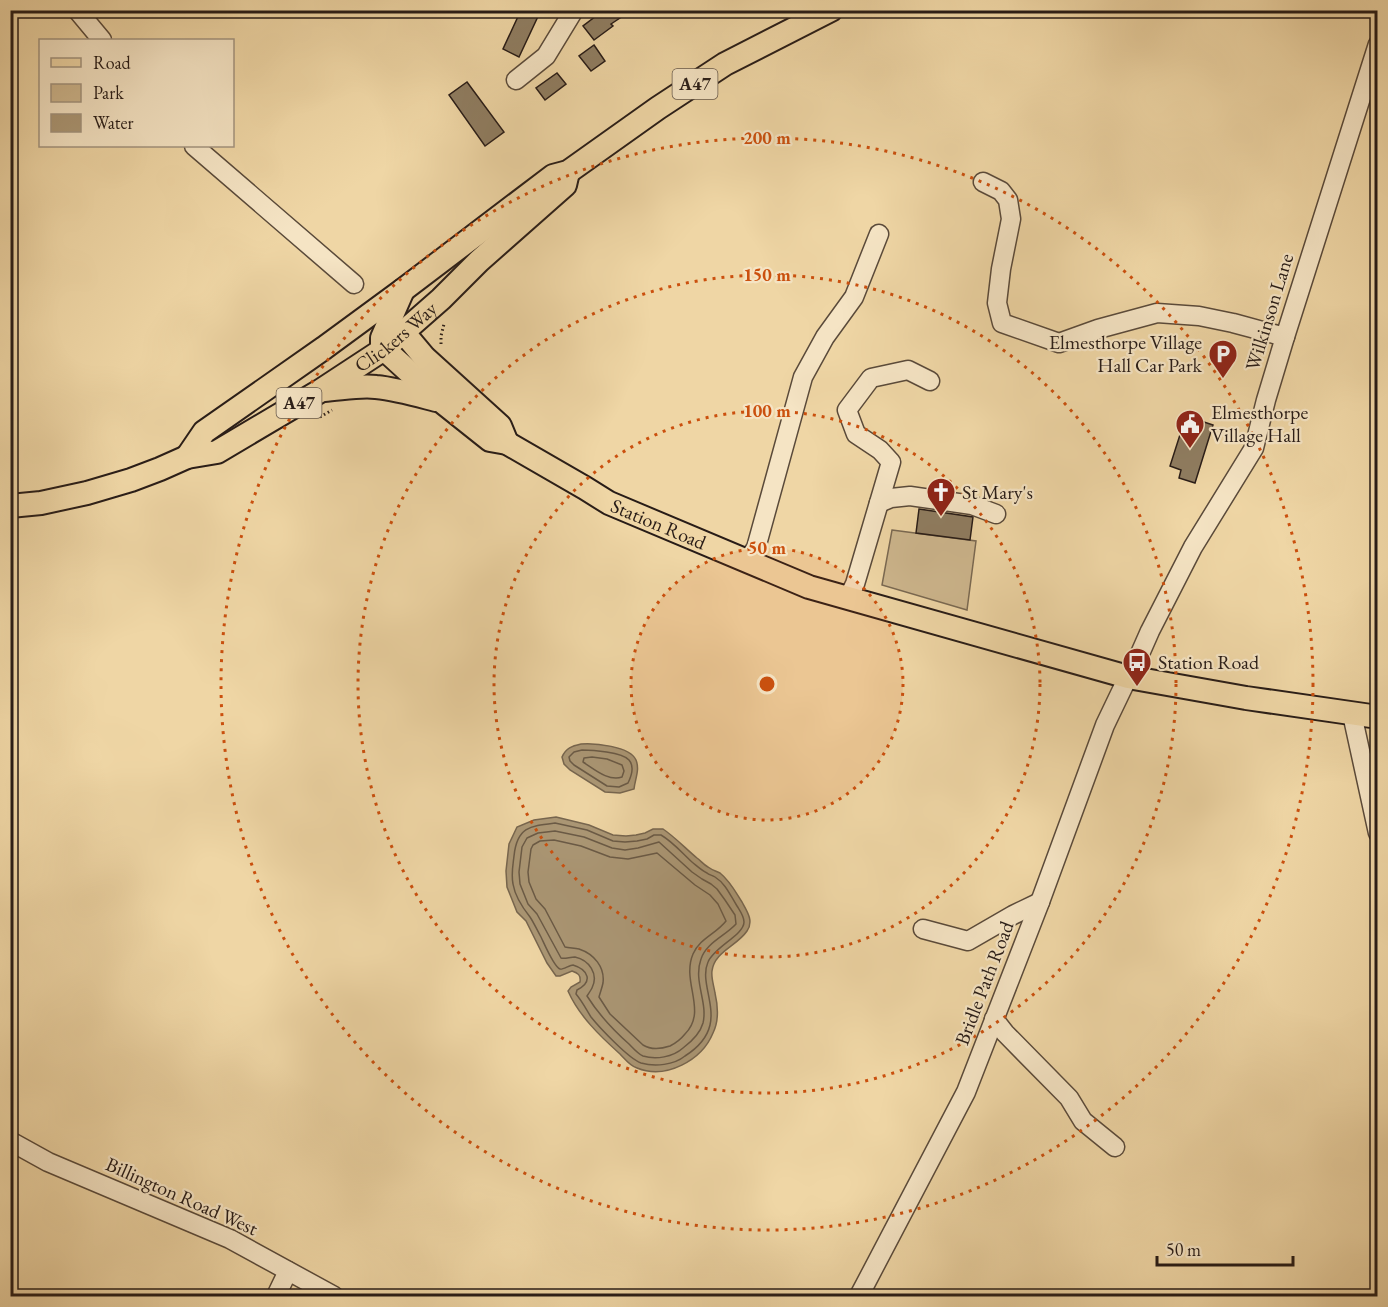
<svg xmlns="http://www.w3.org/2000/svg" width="1388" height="1307" font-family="'EB Garamond',serif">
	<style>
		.green { fill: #cdb68d; stroke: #7a6952; stroke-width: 1.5 }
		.water { fill: #ab9775; stroke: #77664f; stroke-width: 1.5 }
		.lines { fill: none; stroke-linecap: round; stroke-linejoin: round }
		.shore { stroke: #6a5a46; stroke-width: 1.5 }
		.building { fill: #8f7d61; stroke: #281c17; stroke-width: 1.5 }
		.minor-casing { stroke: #5a4a3a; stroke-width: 21 }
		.major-casing { stroke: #281c17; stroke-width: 26 }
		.path { stroke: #281c17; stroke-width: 3; stroke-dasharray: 1.5 3; stroke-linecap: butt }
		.minor { stroke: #f5e4c4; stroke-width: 18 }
		.major { stroke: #efd6a5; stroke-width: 22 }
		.ring { fill: none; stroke: #cb500e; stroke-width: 3; stroke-dasharray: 3 6 }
		.labels { text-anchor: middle; stroke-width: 4.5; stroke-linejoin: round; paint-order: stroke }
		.shield { fill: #f5e4c4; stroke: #66584b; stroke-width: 1.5 }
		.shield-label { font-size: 18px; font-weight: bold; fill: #281c17 }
		.street-label { font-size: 20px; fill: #281c17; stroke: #f5e4c4 }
		.poi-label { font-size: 20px; fill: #281c17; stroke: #f5e4c4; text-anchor: start }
		.centre { fill: #cb500e; stroke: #f5e4c4; stroke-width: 3 }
		.ring-label { font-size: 18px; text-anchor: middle; font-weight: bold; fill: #cb500e; stroke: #f5e4c4; stroke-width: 4.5; stroke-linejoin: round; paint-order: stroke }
	</style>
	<rect width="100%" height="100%" fill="#efd6a5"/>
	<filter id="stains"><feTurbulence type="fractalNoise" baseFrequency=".00333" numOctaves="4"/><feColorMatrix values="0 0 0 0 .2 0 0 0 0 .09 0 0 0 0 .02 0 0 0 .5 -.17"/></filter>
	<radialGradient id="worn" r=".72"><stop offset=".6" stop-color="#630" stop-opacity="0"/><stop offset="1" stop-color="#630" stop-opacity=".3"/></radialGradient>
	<path class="green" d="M 892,530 L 976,541 L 967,610 L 882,585 Z"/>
	<g class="water">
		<path d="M 581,744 C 594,743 630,746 636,760 C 640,770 635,779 634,789 L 620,793 L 605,792 L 570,770 L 564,764 L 562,757 C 566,748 572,746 581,744 Z"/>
		<path d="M 556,817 L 589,825 L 613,835 L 626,836 L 636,835 L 645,833 L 653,829 L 663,829 C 675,837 686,849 697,858 C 701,861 704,865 708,867 C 712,870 716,871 720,873 C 730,881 735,891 742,902 C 747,911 754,921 747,931 C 737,946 714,952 712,971 C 711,978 714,986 715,993 C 718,1006 719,1021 713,1033 C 702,1060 666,1080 637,1068 C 630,1066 625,1059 620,1054 C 600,1036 579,1016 568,991 L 571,987 L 580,982 C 581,975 578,973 572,971 L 560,976 L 556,976 L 547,963 L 526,921 L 517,912 L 507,887 L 506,871 L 509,844 L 517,827 L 534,820 Z"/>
	</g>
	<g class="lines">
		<g class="shore">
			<path d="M 582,750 C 592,750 622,752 629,760 C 635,767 631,777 628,783 L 619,787 L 607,786 L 574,765 L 570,761 L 569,757 L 574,752 Z"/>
			<path d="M 592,757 L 607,759 L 622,765 L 624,771 L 622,777 C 609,782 594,769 583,762 L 584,758 Z"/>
			<path d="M 555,823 L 587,830 L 613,841 L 625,842 L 637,841 L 647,839 L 654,835 L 661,835 C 673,842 682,853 692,862 C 697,866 701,870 707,873 C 709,875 712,875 715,877 C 726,884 730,895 737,906 C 740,911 744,916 744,922 C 744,935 714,947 708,962 C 700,980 715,1003 710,1025 C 707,1038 696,1049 685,1056 C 674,1065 655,1067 641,1063 C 629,1059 599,1027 591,1017 C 586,1009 582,1001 576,994 L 577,990 C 593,982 589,970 573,965 C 570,965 562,970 560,969 C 554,967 544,943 541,937 C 537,930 534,923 530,917 C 522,907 515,896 513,884 C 511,874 513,865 514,856 C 517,827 530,826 555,823 Z"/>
			<path d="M 555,831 L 584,837 L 612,848 L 625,850 L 638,848 L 659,842 L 692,872 L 702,879 L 711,884 L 717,889 L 725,900 L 735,915 L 736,924 C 725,936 706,943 701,959 C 693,981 708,1002 703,1023 C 700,1034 691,1042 683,1048 C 673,1057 656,1060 643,1056 C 638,1054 633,1048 629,1044 C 612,1029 599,1015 587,996 C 589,993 591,990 592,988 C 599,974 589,960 575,957 C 570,957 565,959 561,958 L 537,914 L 528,904 L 520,884 L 519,872 L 522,847 L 527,838 L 538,833 Z"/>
			<path d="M 554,840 L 581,846 L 610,857 L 628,859 L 657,853 L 695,885 L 710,895 L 718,904 L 726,921 C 716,934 700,938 693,954 C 681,982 708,1011 685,1034 C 681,1039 676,1043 670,1046 C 661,1049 651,1050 643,1045 L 610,1014 L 599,997 C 600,993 602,988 603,983 C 605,967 594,954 579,949 C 574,948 569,948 565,947 L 545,909 L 536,899 L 529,882 L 528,872 L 531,849 L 533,845 L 540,841 Z"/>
		</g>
	</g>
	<g class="building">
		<path d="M 521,10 L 541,10 L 519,57 L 503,49 Z"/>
		<path d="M 604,10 L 632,10 L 611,24 L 613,26 L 594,40 L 583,26 Z"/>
		<path d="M 594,45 L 605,61 L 591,71 L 579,56 Z"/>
		<path d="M 557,73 L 566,84 L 545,100 L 536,88 Z"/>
		<path d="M 467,82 L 504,132 L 485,146 L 449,95 Z"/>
		<path d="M 1186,416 L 1213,425 L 1195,483 L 1179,478 L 1181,470 L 1170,466 Z"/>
		<path d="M 919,509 L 973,517 L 970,540 L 916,533 Z"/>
	</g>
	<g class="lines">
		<g class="minor-casing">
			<g id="minor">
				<path d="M 77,10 L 102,40"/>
				<path d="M 516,80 L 546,56 L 574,10"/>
				<path d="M 194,146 L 354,284"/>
				<path d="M 983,182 L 1001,191 L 1008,200 L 1011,219 L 1001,269 L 997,303 L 1002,323 L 1059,343 L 1098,329 L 1157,313 L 1199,316 L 1233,323 L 1285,337"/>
				<path d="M 879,503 L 891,498 L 910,496 L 972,505 L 996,514"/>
				<path d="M 747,561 L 756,548 L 803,377 L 825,337 L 854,297 L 879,234"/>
				<path d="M 848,598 L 855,584 L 891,462 L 880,450 L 856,434 L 847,410 L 871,378 L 908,370 L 930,381"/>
				<path d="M 1352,714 L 1378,833"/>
				<path d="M 923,929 L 968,941 L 1013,915 L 1040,902"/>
				<path d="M 994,1019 L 1005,1033 L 1069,1098 L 1083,1121 L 1115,1147"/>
				<path d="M 10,1141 L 48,1162 L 230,1239 L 334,1296"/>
				<path d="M 276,1296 L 288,1271"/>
				<path d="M 859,1296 L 966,1092 L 1040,902 L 1105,725 L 1128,677 L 1135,665 L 1150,631 L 1193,547 L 1254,448 L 1266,400 L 1285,337 L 1378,44"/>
			</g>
		</g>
		<g class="major-casing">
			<g id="major">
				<path id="s1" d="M 403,290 L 382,338 L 382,345 L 384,349 L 441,401 L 490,440 L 507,443 L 585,488 L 609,503 L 809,587 L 1128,677 L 1246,698 L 1378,717"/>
				<path d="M 391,329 L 396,328 L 404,333 L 425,358 L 500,426 L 507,443"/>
				<path d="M 324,390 C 341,389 359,385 376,387 C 397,389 417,395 436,400"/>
				<path d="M 187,457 L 204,432 L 324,348 L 403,290 L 553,176 L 568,172 L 658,108 L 725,64 L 831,10"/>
				<path id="s2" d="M 10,506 L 41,503 L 87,493 L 131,480 L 160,469 L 187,457 L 217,452 L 320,391 L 384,349 L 441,299 L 479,261 L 565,185 L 568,172"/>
			</g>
		</g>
		<g class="path">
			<path d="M 441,344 L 441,336 L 444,324"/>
			<path d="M 320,417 L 332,410"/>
		</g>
		<use href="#minor" class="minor"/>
		<use href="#major" class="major"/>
	</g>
	<circle cx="767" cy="684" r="136" fill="#cb500e" fill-opacity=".12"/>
	<g class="ring">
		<circle cx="767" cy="684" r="136"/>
		<circle cx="767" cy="684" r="273"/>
		<circle cx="767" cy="684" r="409"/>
		<circle cx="767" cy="684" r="546"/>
	</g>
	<defs>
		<g id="parking-pin" transform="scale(1.5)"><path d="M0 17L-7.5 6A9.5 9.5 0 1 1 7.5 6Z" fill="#8f2418" stroke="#f5e4c4"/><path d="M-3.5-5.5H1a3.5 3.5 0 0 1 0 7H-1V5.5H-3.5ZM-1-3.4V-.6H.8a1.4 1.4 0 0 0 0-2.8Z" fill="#fff"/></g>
		<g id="civic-pin" transform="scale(1.5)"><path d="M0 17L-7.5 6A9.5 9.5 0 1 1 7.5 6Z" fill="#8f2418" stroke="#f5e4c4"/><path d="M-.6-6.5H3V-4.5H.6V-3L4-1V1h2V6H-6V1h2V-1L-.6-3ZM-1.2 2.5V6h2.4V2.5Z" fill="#fff"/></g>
		<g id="church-pin" transform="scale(1.5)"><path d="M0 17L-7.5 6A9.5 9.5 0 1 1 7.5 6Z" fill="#8f2418" stroke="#f5e4c4"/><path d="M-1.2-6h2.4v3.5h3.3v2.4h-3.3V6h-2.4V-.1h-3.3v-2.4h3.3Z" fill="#fff"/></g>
		<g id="bus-pin" transform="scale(1.5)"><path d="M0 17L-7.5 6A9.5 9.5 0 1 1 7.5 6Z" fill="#8f2418" stroke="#f5e4c4"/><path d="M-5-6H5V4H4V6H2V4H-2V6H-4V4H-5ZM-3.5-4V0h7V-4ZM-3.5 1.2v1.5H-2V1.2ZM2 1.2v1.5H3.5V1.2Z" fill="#fff"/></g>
	</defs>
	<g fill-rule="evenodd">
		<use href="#parking-pin" x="1223" y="354"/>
		<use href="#civic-pin" x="1190" y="424"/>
		<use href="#church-pin" x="941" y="492"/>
		<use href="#bus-pin" x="1137" y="662"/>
	</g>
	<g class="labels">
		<g class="shield">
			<rect x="672.5" y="69" width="45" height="30" rx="4.5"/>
			<rect x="276.5" y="388" width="45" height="30" rx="4.5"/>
		</g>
		<g class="shield-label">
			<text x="695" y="90">A47</text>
			<text x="299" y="409">A47</text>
		</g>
		<g class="street-label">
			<text transform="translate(1269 312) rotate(-73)" y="7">Wilkinson Lane</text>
			<text dy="7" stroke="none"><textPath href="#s2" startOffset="428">Clickers Way</textPath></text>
			<text dy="7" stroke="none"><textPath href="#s1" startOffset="393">Station Road</textPath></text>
			<text transform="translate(984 983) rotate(-69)" y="7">Bridle Path Road</text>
			<text transform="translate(182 1196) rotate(24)" y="7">Billington Road West</text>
		</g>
		<g class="poi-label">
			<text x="1202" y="349" text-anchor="end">Elmesthorpe Village<tspan x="1202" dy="23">Hall Car Park</tspan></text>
			<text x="1211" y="419">Elmesthorpe<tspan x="1211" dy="23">Village Hall</tspan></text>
			<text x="962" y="499">St Mary's</text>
			<text x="1158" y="669">Station Road</text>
		</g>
	</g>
	<circle cx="767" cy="684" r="9" class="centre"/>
	<g class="ring-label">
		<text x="767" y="144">200 m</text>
		<text x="767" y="281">150 m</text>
		<text x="767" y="417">100 m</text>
		<text x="767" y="554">50 m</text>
	</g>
	<rect width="1388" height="1307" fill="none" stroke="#efd6a5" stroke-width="36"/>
	<rect x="12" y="12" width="1364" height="1283" fill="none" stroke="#281c17" stroke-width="3"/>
	<rect x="18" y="18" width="1352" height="1271" fill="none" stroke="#281c17" stroke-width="1.5"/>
	<rect x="39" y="39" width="195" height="108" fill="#f5e4c4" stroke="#a3947f" stroke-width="1.5"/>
	<rect x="51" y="58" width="30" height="9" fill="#efd6a5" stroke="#a3947f" stroke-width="1.5"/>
	<text x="93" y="69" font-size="18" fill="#281c17">Road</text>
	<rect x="51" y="84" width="30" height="18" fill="#cdb68d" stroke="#a3947f" stroke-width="1.5"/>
	<text x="93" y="99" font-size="18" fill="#281c17">Park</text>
	<rect x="51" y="114" width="30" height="18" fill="#ab9775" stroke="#a3947f" stroke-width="1.5"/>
	<text x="93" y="129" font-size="18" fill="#281c17">Water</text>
	<path d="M1157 1256v9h136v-9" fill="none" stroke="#281c17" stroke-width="3"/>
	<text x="1166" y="1256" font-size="18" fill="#281c17" stroke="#f5e4c4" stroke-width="4.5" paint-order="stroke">50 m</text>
	<rect width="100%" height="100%" filter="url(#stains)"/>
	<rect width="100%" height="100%" fill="url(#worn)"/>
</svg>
